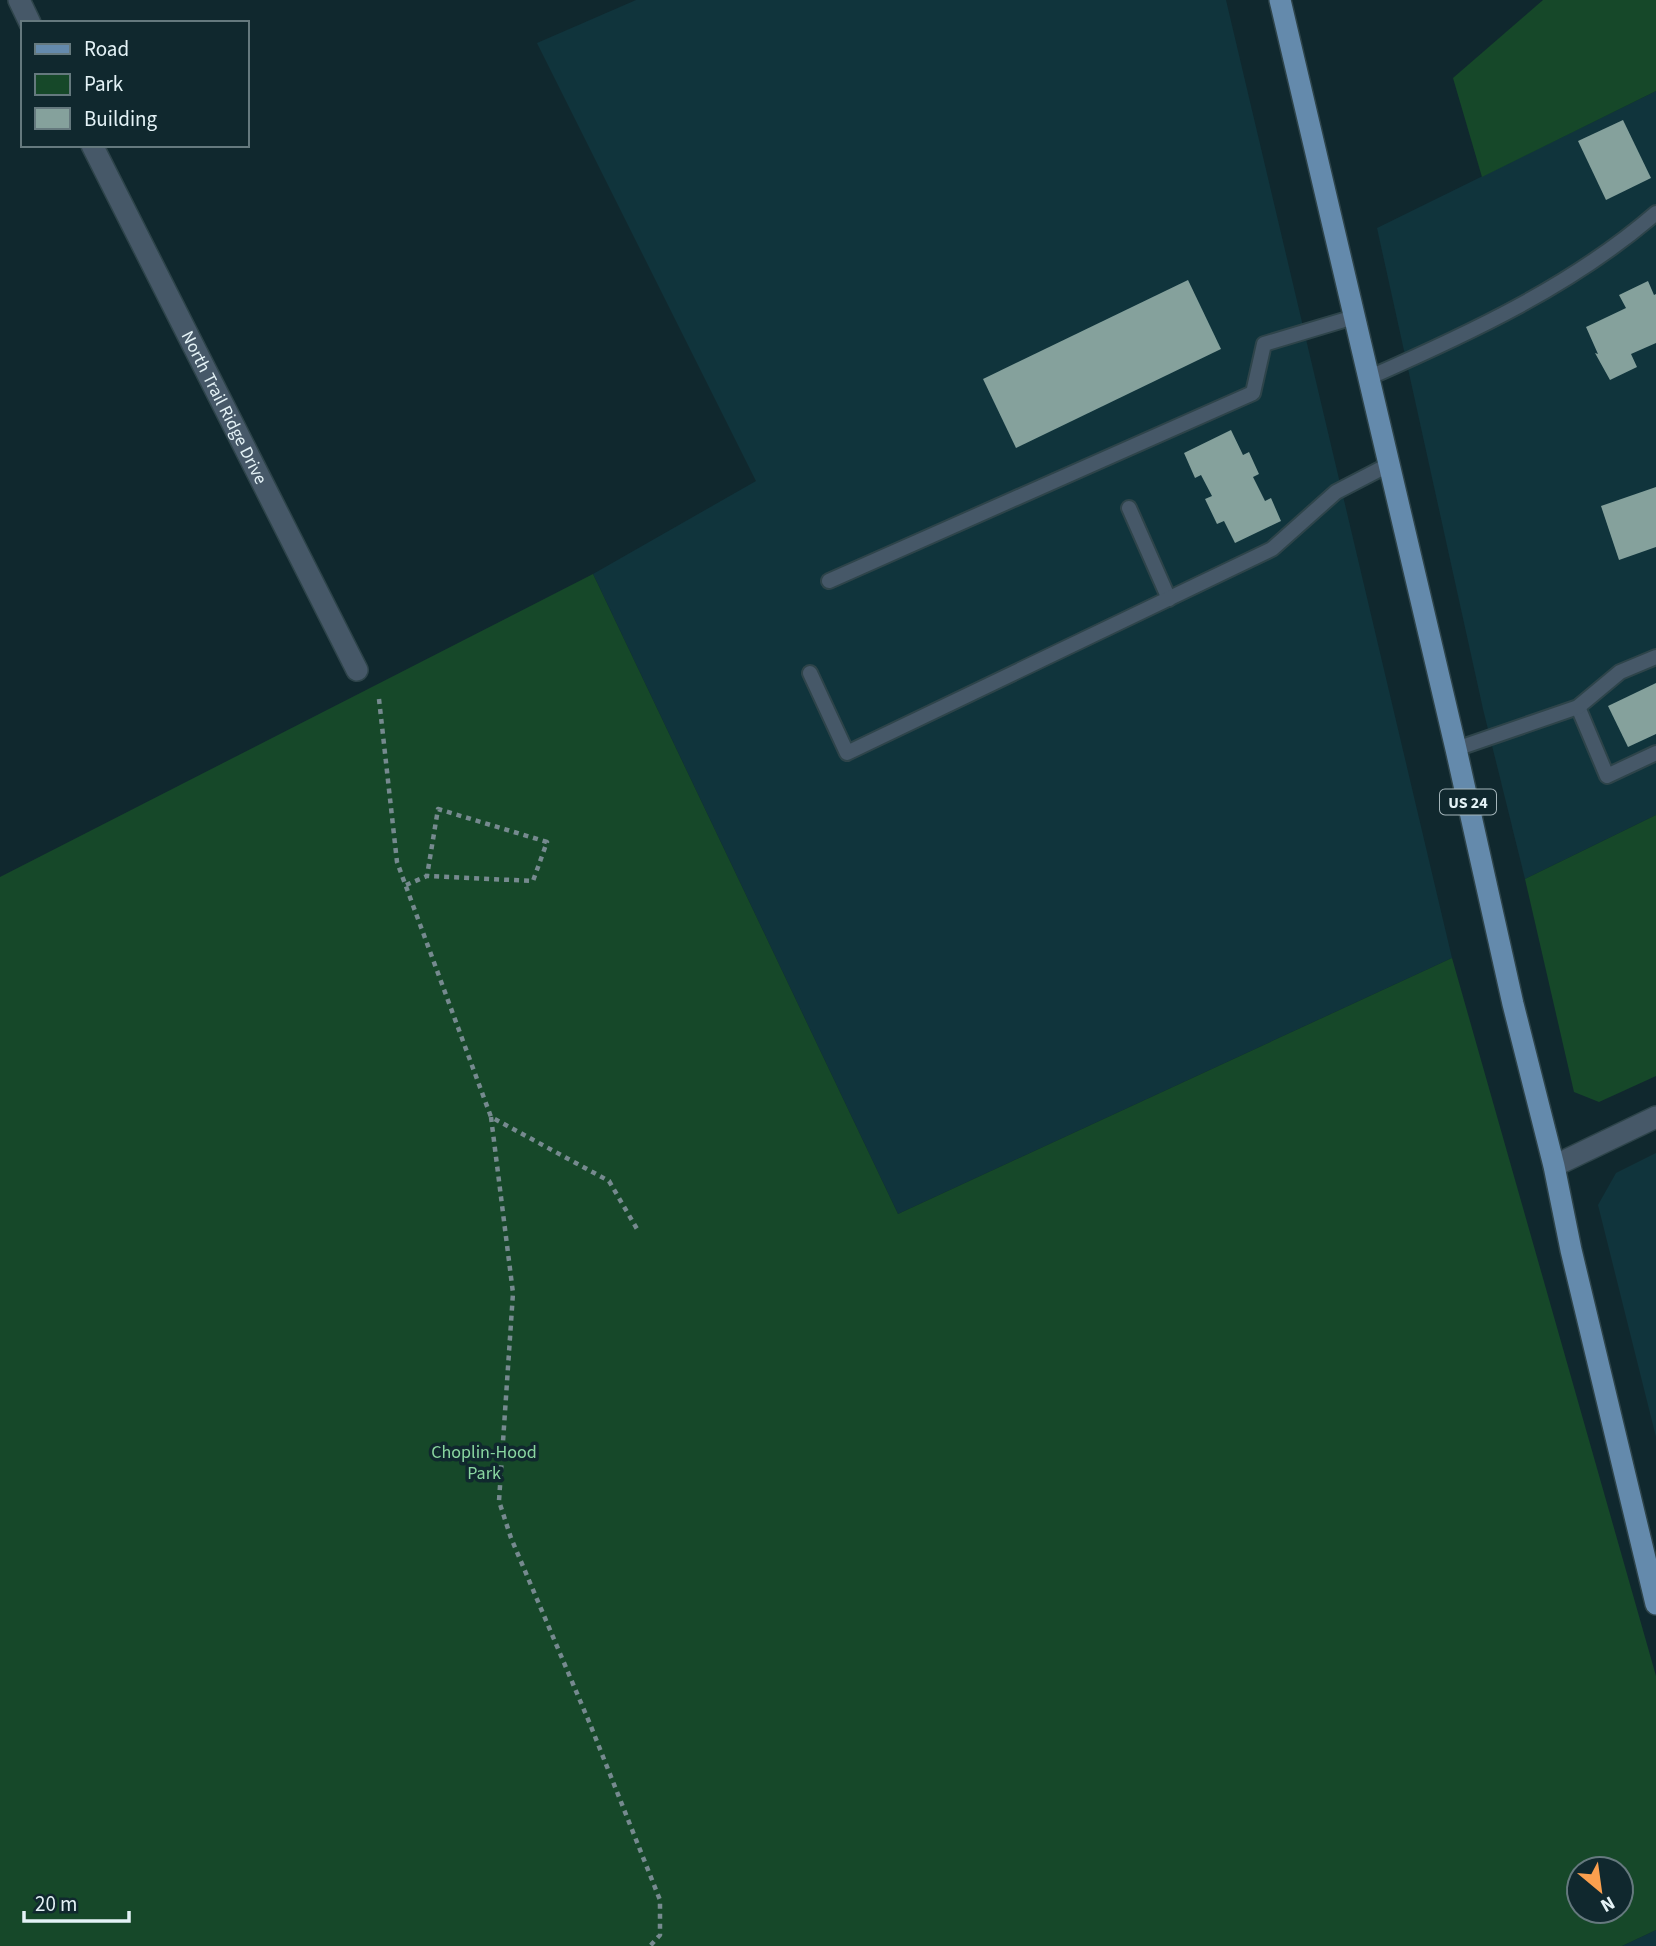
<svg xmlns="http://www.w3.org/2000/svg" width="1656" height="1946" font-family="'Source Sans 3',sans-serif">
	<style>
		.built { fill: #10343c }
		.green { fill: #164829; fill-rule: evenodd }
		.building { fill: #85a19c }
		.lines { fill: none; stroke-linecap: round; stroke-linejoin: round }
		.service-casing { stroke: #2e444a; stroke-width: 18 }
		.minor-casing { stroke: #2e444a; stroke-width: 24 }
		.primary-casing { stroke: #2e444a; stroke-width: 24 }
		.path { stroke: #768a8f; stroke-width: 4.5; stroke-dasharray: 5 5; stroke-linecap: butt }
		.service { stroke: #465868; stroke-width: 14 }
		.minor { stroke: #465868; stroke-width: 21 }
		.primary { stroke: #648aac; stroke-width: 21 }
		.labels { text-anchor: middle; stroke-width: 7; stroke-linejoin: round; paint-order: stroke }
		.shield { fill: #10282e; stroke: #a4b5ba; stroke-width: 2 }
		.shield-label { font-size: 16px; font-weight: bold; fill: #e4f2f6 }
		.street-label { font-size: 18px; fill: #e4f2f6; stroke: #10282e }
		.park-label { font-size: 18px; fill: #89d6a0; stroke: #10282e }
	</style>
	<rect width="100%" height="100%" fill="#10282e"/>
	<g class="built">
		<path d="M 636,0 L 1226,0 L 1452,958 L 898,1214 L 593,574 L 756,481 L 537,43 Z"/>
		<path d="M 1656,91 L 1656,815 L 1525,879 L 1483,709 L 1377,228 Z"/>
		<path d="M 1656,1153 L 1656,1437 L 1598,1205 L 1616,1173 Z"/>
		<path d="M 1656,1930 L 1656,1946 L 1622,1946 Z"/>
	</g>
	<g class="green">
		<path d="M 1543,0 L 1656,0 L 1656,91 L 1482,177 L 1453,78 Z"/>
		<path d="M 593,574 L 898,1214 L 1452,958 L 1656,1676 L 1656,1930 L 1622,1946 L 0,1946 L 0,877 ZM 1579,1869 L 1621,1869 L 1621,1911 L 1579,1911 Z"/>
		<path d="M 1656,815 L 1656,1076 L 1599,1102 L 1574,1092 L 1525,879 Z"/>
	</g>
	<g class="building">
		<path d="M 1623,120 L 1651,178 L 1606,200 L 1578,141 Z"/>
		<path d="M 1188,280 L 1221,349 L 1016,448 L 983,379 Z"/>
		<path d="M 1648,281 L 1654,295 L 1656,294 L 1656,343 L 1631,354 L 1637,367 L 1610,380 L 1595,353 L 1598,354 L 1586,327 L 1626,308 L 1619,295 Z"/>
		<path d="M 1231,430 L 1243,455 L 1249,452 L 1259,474 L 1253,477 L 1265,501 L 1271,498 L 1281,521 L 1235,543 L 1224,521 L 1217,524 L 1205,499 L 1212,496 L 1201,475 L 1195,478 L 1184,453 Z"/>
		<path d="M 1656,487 L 1656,547 L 1619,560 L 1601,506 Z"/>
		<path d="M 1656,683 L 1656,734 L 1628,747 L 1608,706 Z"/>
	</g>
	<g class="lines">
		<g class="service-casing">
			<g id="service">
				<path d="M 1368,378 C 1468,334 1572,286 1656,213"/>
				<path d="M 1129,508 L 1169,599"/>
				<path d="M 829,581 L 1253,393 L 1264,344 L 1354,317"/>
				<path d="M 810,673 L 847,753 L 1272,549 L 1336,492 L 1388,465"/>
				<path d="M 1578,707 L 1607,776 L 1656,753"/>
				<path d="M 1456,749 L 1578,707 L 1620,672 L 1656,657"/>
			</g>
		</g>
		<g class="minor-casing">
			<g id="minor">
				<path d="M 19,0 L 30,23"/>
				<path id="s1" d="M 92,145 L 357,670"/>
				<path d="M 1554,1166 L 1656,1117"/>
			</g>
		</g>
		<g class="primary-casing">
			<path id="primary" d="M 1280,0 L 1456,749 L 1513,1004 L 1554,1166 L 1571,1250 L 1656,1604"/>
		</g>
		<g class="path">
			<path d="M 379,699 L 397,862 L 491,1117 L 609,1181 L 637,1229"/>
			<path d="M 406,885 L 427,876 L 533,881 L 547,842 L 438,809 L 427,876"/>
			<path d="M 491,1117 L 513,1293 L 499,1501 L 511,1538 L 590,1724 L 660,1900 L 660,1935 L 650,1946"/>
		</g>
		<use href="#service" class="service"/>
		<use href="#minor" class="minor"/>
		<use href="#primary" class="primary"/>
	</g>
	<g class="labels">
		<rect class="shield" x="1440" y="789.5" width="56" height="25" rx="5"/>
		<g class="shield-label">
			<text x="1468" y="808">US 24</text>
		</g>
		<g class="street-label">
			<text dy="6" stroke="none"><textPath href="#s1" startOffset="294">North Trail Ridge Drive</textPath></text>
		</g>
		<g class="park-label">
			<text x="484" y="1458">Choplin-Hood<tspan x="484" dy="21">Park</tspan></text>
		</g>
	</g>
	<rect x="21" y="21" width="228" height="126" fill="#10282e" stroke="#65797e" stroke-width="2"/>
	<rect x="35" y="44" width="35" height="10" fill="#648aac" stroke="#65797e" stroke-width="2"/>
	<text x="84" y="56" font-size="21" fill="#e4f2f6">Road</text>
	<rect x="35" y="74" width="35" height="21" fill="#164829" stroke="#65797e" stroke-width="2"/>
	<text x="84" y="91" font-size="21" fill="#e4f2f6">Park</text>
	<rect x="35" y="108" width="35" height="21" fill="#85a19c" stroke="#65797e" stroke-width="2"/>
	<text x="84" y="126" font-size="21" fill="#e4f2f6">Building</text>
	<g transform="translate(1600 1890) rotate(151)"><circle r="33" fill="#10282e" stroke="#65797e" stroke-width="2"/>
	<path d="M0-5L12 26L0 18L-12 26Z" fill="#fa9f4e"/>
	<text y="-10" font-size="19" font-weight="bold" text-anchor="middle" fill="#e4f2f6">N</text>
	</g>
	<path d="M24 1911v10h105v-10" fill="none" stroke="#e4f2f6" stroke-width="3.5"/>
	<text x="35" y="1911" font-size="21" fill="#e4f2f6" stroke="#10282e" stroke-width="5" paint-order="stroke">20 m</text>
</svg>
